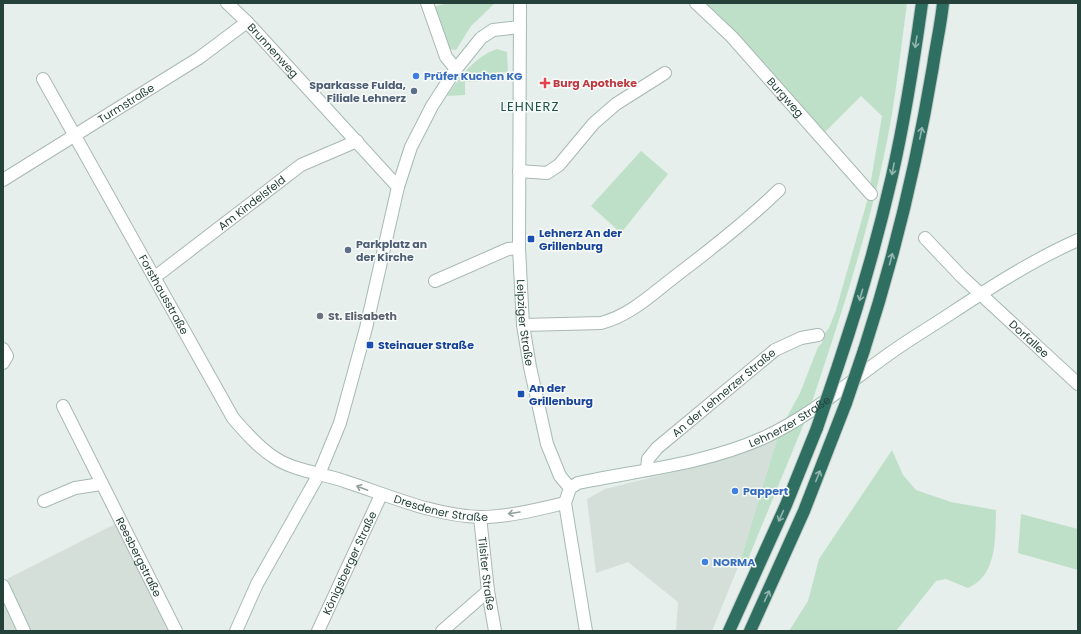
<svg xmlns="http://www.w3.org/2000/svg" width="1081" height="634" font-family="Poppins,sans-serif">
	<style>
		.built { fill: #d4dfda }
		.green { fill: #bfe0c8 }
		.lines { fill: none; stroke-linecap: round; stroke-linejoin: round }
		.street-casing { stroke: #a8b8b2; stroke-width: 14 }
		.secondary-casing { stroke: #a4bbb3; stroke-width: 14 }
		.highway-casing { stroke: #c2cac8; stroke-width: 14 }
		.street { stroke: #fff; stroke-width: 12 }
		.secondary { stroke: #fff; stroke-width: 12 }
		.highway { stroke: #2f6f62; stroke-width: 12 }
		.highway-bridge-casing { stroke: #c2cac8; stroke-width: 14; stroke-linecap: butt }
		.highway-bridge { stroke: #2f6f62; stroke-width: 12 }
		.oneway { stroke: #93b5ae }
		.oneway2 { stroke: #92a09c }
		.shop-dot { fill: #3f7fe0; stroke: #f7fbf9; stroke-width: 1.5 }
		.health-dot { fill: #e0444e; stroke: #f7fbf9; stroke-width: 1.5 }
		.service-dot { fill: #5c6f8a; stroke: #f7fbf9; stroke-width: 1.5 }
		.transit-dot { fill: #1a4fb4; stroke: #f7fbf9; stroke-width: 1.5 }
		.worship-dot { fill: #6b7280; stroke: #f7fbf9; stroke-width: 1.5 }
		.labels { text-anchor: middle; stroke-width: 3; stroke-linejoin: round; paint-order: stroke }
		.street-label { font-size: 11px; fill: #24423a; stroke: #f7fbf9 }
		.shop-label { font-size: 11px; font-weight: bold; fill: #366cbe; stroke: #f7fbf9; text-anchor: start }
		.health-label { font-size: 11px; font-weight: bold; fill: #be3a42; stroke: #f7fbf9; text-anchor: start }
		.service-label { font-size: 11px; font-weight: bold; fill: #4e5e75; stroke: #f7fbf9; text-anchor: end }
		.transit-label { font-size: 11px; font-weight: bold; fill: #164399; stroke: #f7fbf9; text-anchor: start }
		.worship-label { font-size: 11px; font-weight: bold; fill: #5b616d; stroke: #f7fbf9; text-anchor: start }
		.quarter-label { font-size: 13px; letter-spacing: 1px; fill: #1f5548; stroke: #f7fbf9 }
	</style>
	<rect width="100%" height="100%" fill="#e6efeb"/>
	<g class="built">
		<path d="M 777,439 L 740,562 L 712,631 L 676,631 L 678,602 L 628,562 L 596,573 L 587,499 L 605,489 L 730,458 Z"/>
		<path d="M 117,523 L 174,631 L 3,631 L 3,581 Z"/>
	</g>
	<g class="green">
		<path d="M 447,3 L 495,3 L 471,26 L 456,50 L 448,49 L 434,7 Z"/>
		<path d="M 702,3 L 907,3 C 902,40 898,77 892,114 C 875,213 843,309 811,405 L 786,419 L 800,393 L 818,347 L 822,343 L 824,334 L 829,328 L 836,310 L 868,198 L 882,116 L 861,96 L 822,135 Z"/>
		<path d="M 497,49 L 507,52 L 508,72 L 493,73 L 492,77 L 477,77 L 477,82 L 465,82 L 465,95 L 447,96 C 460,77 475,56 497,49 Z"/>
		<path d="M 641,151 L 668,174 L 621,233 L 591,206 Z"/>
		<path d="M 805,421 L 746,564 L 740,562 L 777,439 Z"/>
		<path d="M 892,450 L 903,475 L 916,490 L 951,502 L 996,510 C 995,537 998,575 968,588 L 946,579 L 936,581 L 896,631 L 789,631 L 808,601 L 819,559 Z"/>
		<path d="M 1021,514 L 1078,529 L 1078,570 L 1018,553 Z"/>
	</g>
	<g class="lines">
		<g class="street-casing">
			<g id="street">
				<path id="s1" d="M 227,3 L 247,22 L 398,187"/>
				<path d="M 427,3 L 446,57 L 456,69"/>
				<path id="s2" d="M 696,3 L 732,37 L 871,194"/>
				<path id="s3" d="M 43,79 L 233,418 C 245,432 259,448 275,458 C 295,471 321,473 344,481 C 388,495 434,516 481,517 C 509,517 539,509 565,503"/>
				<path d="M 519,171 L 547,173 L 559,165 L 594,123 L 616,104 L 665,73"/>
				<path id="s4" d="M 3,180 L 199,58 L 247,22"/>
				<path id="s5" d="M 925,238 L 961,276 L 1078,384"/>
				<path id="s6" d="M 155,277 L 301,165 L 357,141"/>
				<path d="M 435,281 L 508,249 L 519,248"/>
				<path d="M 523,325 L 601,323 C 629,316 651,295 673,278 C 710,250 746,222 779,190"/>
				<path d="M 3,349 L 7,356 L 3,363"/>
				<path id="s7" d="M 63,406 L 176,631"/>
				<path id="s8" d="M 647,470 L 648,459 L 657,448 L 775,350 L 801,338 L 818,335"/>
				<path d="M 44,501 L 75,488 L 101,484"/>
				<path id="s9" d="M 480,517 L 488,591 L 495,631"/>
				<path id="s10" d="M 318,631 L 381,495"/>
				<path d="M 442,631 L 488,591"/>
			</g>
		</g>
		<g class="secondary-casing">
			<g id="secondary">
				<path id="s11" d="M 520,3 L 519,248 L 523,325 L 530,367 L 547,444 L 560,476 L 570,488"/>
				<path d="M 3,586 L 24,631"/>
				<path d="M 236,631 L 257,584 L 319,474 L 340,423 L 366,328 L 398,187 L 411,147 L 432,106 L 456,69 L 481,38 L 493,30 L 520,27"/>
				<path id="s12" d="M 586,631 L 565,503 L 570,488 L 578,483 C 640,470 705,464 763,438 C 809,417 848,383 889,354 C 908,340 929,328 950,314 C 991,287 1033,260 1078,240"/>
			</g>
		</g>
		<g class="highway-casing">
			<g id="highway">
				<path d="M 864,350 C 894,258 917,162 933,66 C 936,45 941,24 943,3"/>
				<path d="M 838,366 C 859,304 877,241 892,176 C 905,119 914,61 922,3"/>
				<path d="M 729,631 L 786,505 L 817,428"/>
				<path d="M 750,631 L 804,511 L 846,403"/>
			</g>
		</g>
		<use href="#street" class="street"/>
		<use href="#secondary" class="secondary"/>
		<use href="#highway" class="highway"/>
		<g class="highway-bridge-casing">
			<g id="highway-bridge">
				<path d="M 846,403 L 864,350"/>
				<path d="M 817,428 L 838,366"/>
			</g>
		</g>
		<use href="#highway-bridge" class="highway-bridge"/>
	</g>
	<defs><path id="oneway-shaft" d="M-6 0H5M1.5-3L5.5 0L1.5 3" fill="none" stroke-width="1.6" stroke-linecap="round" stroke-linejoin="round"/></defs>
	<g class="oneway">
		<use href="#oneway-shaft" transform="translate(916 42) rotate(99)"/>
		<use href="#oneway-shaft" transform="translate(921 133) rotate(-78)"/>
		<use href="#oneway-shaft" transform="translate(893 169) rotate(101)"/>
		<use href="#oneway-shaft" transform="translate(891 259) rotate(-75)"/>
		<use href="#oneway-shaft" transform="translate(861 295) rotate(106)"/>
		<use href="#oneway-shaft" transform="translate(818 476) rotate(-68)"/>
		<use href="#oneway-shaft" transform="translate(781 516) rotate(114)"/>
		<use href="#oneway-shaft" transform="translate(767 596) rotate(-65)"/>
	</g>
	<g class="oneway2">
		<use href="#oneway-shaft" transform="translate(362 488) rotate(-159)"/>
		<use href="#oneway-shaft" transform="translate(514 513) rotate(171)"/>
	</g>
	<g class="shop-dot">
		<circle cx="416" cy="76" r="4"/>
		<circle cx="735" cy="491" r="4"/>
		<circle cx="705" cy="562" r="4"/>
	</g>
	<path class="health-dot" d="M543 77h4v4h4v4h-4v4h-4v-4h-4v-4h4z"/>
	<g class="service-dot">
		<circle cx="414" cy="91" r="4"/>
		<circle cx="348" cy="250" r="4"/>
	</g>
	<g class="transit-dot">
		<rect x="527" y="235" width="8" height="8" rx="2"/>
		<rect x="366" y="341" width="8" height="8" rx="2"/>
		<rect x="517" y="390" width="8" height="8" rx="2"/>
	</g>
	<circle class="worship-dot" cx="320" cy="316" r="4"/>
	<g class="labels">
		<g class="street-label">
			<text dy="4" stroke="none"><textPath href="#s1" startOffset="66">Brunnenweg</textPath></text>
			<text dy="4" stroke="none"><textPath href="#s2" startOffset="130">Burgweg</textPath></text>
			<text dy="4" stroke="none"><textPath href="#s4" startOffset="145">Turmstraße</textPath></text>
			<text dy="4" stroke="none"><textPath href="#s6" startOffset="122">Am Kindelsfeld</textPath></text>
			<text dy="4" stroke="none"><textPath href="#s3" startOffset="247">Forsthausstraße</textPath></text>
			<text dy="4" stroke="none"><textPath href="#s11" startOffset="320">Leipziger Straße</textPath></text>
			<text dy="4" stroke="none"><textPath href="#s5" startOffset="145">Dorfallee</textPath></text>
			<text dy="4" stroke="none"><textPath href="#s8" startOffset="112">An der Lehnerzer Straße</textPath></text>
			<text dy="4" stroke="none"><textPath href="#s12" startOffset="377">Lehnerzer Straße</textPath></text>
			<text dy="4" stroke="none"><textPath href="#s3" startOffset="621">Dresdener Straße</textPath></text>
			<text dy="4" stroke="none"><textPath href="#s7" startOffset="169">Reesbergstraße</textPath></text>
			<text dy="4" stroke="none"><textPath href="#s10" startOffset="75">Königsberger Straße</textPath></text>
			<text dy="4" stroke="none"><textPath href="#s9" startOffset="57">Tilsiter Straße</textPath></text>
		</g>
		<g class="shop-label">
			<text x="424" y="80">Prüfer Kuchen KG</text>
			<text x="743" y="495">Pappert</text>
			<text x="713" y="566">NORMA</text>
		</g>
		<g class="health-label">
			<text x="553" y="87">Burg Apotheke</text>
		</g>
		<g class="service-label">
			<text x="406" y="89">Sparkasse Fulda,<tspan x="406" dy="13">Filiale Lehnerz</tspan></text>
			<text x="356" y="248" text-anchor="start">Parkplatz an<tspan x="356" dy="13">der Kirche</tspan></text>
		</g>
		<g class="transit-label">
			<text x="539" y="237">Lehnerz An der<tspan x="539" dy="13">Grillenburg</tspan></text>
			<text x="378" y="349">Steinauer Straße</text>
			<text x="529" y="392">An der<tspan x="529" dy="13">Grillenburg</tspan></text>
		</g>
		<g class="worship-label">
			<text x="328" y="320">St. Elisabeth</text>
		</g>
		<g class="quarter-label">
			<text x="530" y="111">LEHNERZ</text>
		</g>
	</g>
	<rect width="1081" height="634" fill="none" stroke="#24423a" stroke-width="8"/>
</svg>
